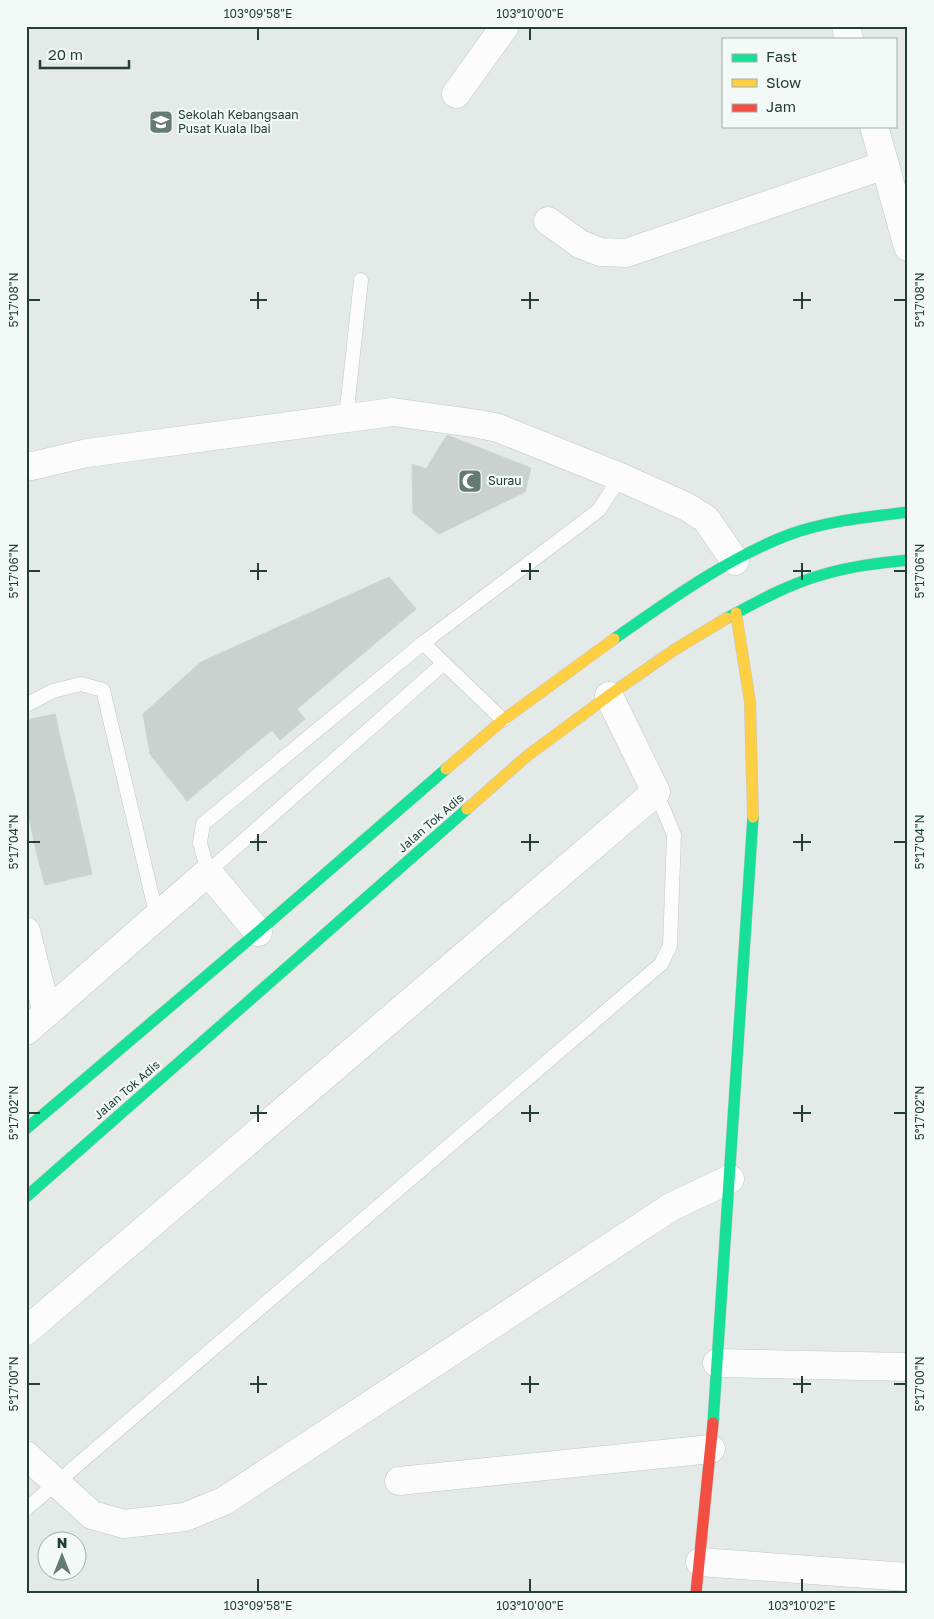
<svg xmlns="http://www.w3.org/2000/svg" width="934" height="1619" font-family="'Golos Text',sans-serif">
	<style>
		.building { fill: #cbd1cf; stroke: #cdd3d0 }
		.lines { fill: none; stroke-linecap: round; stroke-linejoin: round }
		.lane-casing { stroke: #c1c7c4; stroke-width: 15 }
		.street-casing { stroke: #c1c7c4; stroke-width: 29 }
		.fast-casing { stroke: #c0c7c4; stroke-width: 12 }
		.slow-casing { stroke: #c0c7c4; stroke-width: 12 }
		.jam-casing { stroke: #c0c7c4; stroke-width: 12 }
		.lane { stroke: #fbfcfb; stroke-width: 14 }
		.street { stroke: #fbfcfb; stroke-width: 28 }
		.fast { stroke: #16e098; stroke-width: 11 }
		.slow { stroke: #ffcf43; stroke-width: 11 }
		.jam { stroke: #f24e42; stroke-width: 11 }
		.ticks { fill: none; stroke: #223e37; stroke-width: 2 }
		.labels { text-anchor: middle; stroke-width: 4.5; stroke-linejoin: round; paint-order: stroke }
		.poi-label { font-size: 12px; fill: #223e37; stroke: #f3f9f6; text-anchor: start }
		.street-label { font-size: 12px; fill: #223e37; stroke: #f3f9f6 }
		.neatline { fill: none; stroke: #223e37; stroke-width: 2 }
		.ticks-label { font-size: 12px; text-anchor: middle; fill: #223e37 }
	</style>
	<rect width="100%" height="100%" fill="#e4eae7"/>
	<g class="building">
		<path d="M 447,435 L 531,468 L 525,492 L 439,534 L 413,513 L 412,464 L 426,469 Z"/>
		<path d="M 389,577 L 416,609 L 297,709 L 305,719 L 280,740 L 272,730 L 187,801 L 150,754 L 143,714 L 201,662 Z"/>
		<path d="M 55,714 L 61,741 L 26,748 L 26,720 Z"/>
		<path d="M 61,741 L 67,767 L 26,777 L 26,748 Z"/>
		<path d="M 67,767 L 74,794 L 26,805 L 26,777 Z"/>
		<path d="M 74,794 L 80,821 L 32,832 L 26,805 Z"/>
		<path d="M 80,821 L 86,847 L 38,859 L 32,832 Z"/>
		<path d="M 86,847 L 92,874 L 45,885 L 38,859 Z"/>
	</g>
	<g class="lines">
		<g class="lane-casing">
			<g id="lane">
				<path d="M 346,418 L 361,280"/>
				<path d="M 423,643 L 503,720"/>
				<path d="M 444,663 L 208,872 L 200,843 L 203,824 L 423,643 L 599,510 L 620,477"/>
				<path d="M 26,705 L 53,691 L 81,684 L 103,690 L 157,917"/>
				<path d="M 26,1509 L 661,964 L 670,946 L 674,835 L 656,792"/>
			</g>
		</g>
		<g class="street-casing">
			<g id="street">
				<path d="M 846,26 L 849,39"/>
				<path d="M 456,94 L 505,26"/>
				<path d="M 874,126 L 908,247"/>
				<path d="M 548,221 L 580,244 L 600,252 L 626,253 L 885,165"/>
				<path d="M 26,465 L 32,466 L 87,453 L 393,412 L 479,424 L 498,428 L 620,477 L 687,507 L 706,519 L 735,561"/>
				<path d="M 26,931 L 47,1013"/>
				<path d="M 26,1031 L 208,872 L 258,932"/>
				<path d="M 26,1331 L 656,792 L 609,696"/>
				<path d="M 717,1363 L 908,1367"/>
				<path d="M 26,1455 L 92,1515 L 124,1524 L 185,1517 L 224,1501 L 671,1207 L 730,1179"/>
				<path d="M 399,1481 L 711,1449"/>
				<path d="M 700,1562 L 908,1577"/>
			</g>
		</g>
		<g class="fast-casing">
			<g id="fast">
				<path d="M 727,618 C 758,601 791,583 825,574 C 852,566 880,563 908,560"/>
				<path d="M 614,639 C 668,601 726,559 788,535 C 827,521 867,517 908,512"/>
				<path d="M 26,1129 L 258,932 L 446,769"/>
				<path d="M 26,1197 L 467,809"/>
				<path d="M 713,1423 L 753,817"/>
			</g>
		</g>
		<g class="slow-casing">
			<g id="slow">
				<path d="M 736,613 L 750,702 L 753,817"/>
				<path d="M 446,769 L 503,720 L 614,639"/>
				<path d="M 467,809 L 527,756 L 615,691 L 674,650 L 727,618"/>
			</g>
		</g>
		<g class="jam-casing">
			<path id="jam" d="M 696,1593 L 713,1423"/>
		</g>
		<use href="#lane" class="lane"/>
		<use href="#street" class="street"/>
		<use href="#fast" class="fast"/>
		<use href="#slow" class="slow"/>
		<use href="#jam" class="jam"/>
	</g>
	<path class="ticks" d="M 258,28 L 258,40M 530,28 L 530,40M 258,292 L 258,309M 530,292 L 530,309M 802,292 L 802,309M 28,300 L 40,300M 250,300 L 267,300M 521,300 L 539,300M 793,300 L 811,300M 894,300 L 906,300M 258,563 L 258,580M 530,563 L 530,580M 802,563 L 802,580M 28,571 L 40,571M 250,571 L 267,571M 521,571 L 539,571M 793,571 L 811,571M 894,571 L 906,571M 258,834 L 258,851M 530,834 L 530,851M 802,834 L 802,851M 28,842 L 40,842M 250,842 L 267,842M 521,842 L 539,842M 793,842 L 811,842M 894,842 L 906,842M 258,1105 L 258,1122M 530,1105 L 530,1122M 802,1105 L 802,1122M 28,1113 L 40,1113M 250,1113 L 267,1113M 521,1113 L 539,1113M 793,1113 L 811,1113M 894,1113 L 906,1113M 258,1376 L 258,1393M 530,1376 L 530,1393M 802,1376 L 802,1393M 28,1384 L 40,1384M 250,1384 L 267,1384M 521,1384 L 539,1384M 793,1384 L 811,1384M 894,1384 L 906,1384M 258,1579 L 258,1592M 530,1579 L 530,1592M 802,1579 L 802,1592"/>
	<defs>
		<g id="school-square" transform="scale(1.25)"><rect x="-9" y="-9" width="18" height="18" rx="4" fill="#667a75" stroke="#f3f9f6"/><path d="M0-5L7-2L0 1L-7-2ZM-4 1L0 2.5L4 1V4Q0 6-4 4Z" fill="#fff"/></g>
		<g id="mosque-square" transform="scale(1.25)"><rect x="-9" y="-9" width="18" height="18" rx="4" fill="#667a75" stroke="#f3f9f6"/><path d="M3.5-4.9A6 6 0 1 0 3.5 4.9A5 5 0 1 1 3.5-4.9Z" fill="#fff"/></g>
	</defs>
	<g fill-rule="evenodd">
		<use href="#school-square" x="161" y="122"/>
		<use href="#mosque-square" x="470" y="481"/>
	</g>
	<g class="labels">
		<g class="poi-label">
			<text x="178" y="119">Sekolah Kebangsaan<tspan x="178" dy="14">Pusat Kuala Ibai</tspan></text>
			<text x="488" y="485">Surau</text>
		</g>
		<g class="street-label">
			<text transform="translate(431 823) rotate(-41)" y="4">Jalan Tok Adis</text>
			<text transform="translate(127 1090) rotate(-41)" y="4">Jalan Tok Adis</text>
		</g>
	</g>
	<rect width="934" height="1619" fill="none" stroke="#f3f9f6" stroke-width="55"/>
	<rect x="722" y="38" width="175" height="90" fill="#f3f9f6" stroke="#9faeaa"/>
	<rect x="732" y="54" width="25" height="8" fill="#16e098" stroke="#9faeaa"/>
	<text x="766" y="62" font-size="15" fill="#223e37">Fast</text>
	<rect x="732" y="79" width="25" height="8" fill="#ffcf43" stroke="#9faeaa"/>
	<text x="766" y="88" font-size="15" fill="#223e37">Slow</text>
	<rect x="732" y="104" width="25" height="8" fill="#f24e42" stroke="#9faeaa"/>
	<text x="766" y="112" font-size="15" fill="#223e37">Jam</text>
	<g transform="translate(62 1556)"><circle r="24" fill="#f3f9f6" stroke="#9faeaa"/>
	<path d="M0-4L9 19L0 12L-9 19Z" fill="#667a75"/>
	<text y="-8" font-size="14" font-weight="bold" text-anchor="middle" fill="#223e37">N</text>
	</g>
	<path d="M40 60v8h89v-8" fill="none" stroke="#223e37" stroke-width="2.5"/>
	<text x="48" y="60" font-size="15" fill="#223e37" stroke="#f3f9f6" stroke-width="4" paint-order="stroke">20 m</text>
	<rect x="28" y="28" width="878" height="1564" class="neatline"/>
	<g class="ticks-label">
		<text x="258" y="18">103°09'58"E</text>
		<text x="530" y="18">103°10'00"E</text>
		<text transform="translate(14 300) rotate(-90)" y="4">5°17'08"N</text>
		<text transform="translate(920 300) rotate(-90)" y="4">5°17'08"N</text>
		<text transform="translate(14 571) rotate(-90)" y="4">5°17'06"N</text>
		<text transform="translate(920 571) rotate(-90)" y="4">5°17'06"N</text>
		<text transform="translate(14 842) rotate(-90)" y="4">5°17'04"N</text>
		<text transform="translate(920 842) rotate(-90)" y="4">5°17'04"N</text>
		<text transform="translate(14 1113) rotate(-90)" y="4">5°17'02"N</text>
		<text transform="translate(920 1113) rotate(-90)" y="4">5°17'02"N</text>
		<text transform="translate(14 1384) rotate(-90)" y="4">5°17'00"N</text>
		<text transform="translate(920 1384) rotate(-90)" y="4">5°17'00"N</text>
		<text x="258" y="1610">103°09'58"E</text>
		<text x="530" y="1610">103°10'00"E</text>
		<text x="802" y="1610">103°10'02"E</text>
	</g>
</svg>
